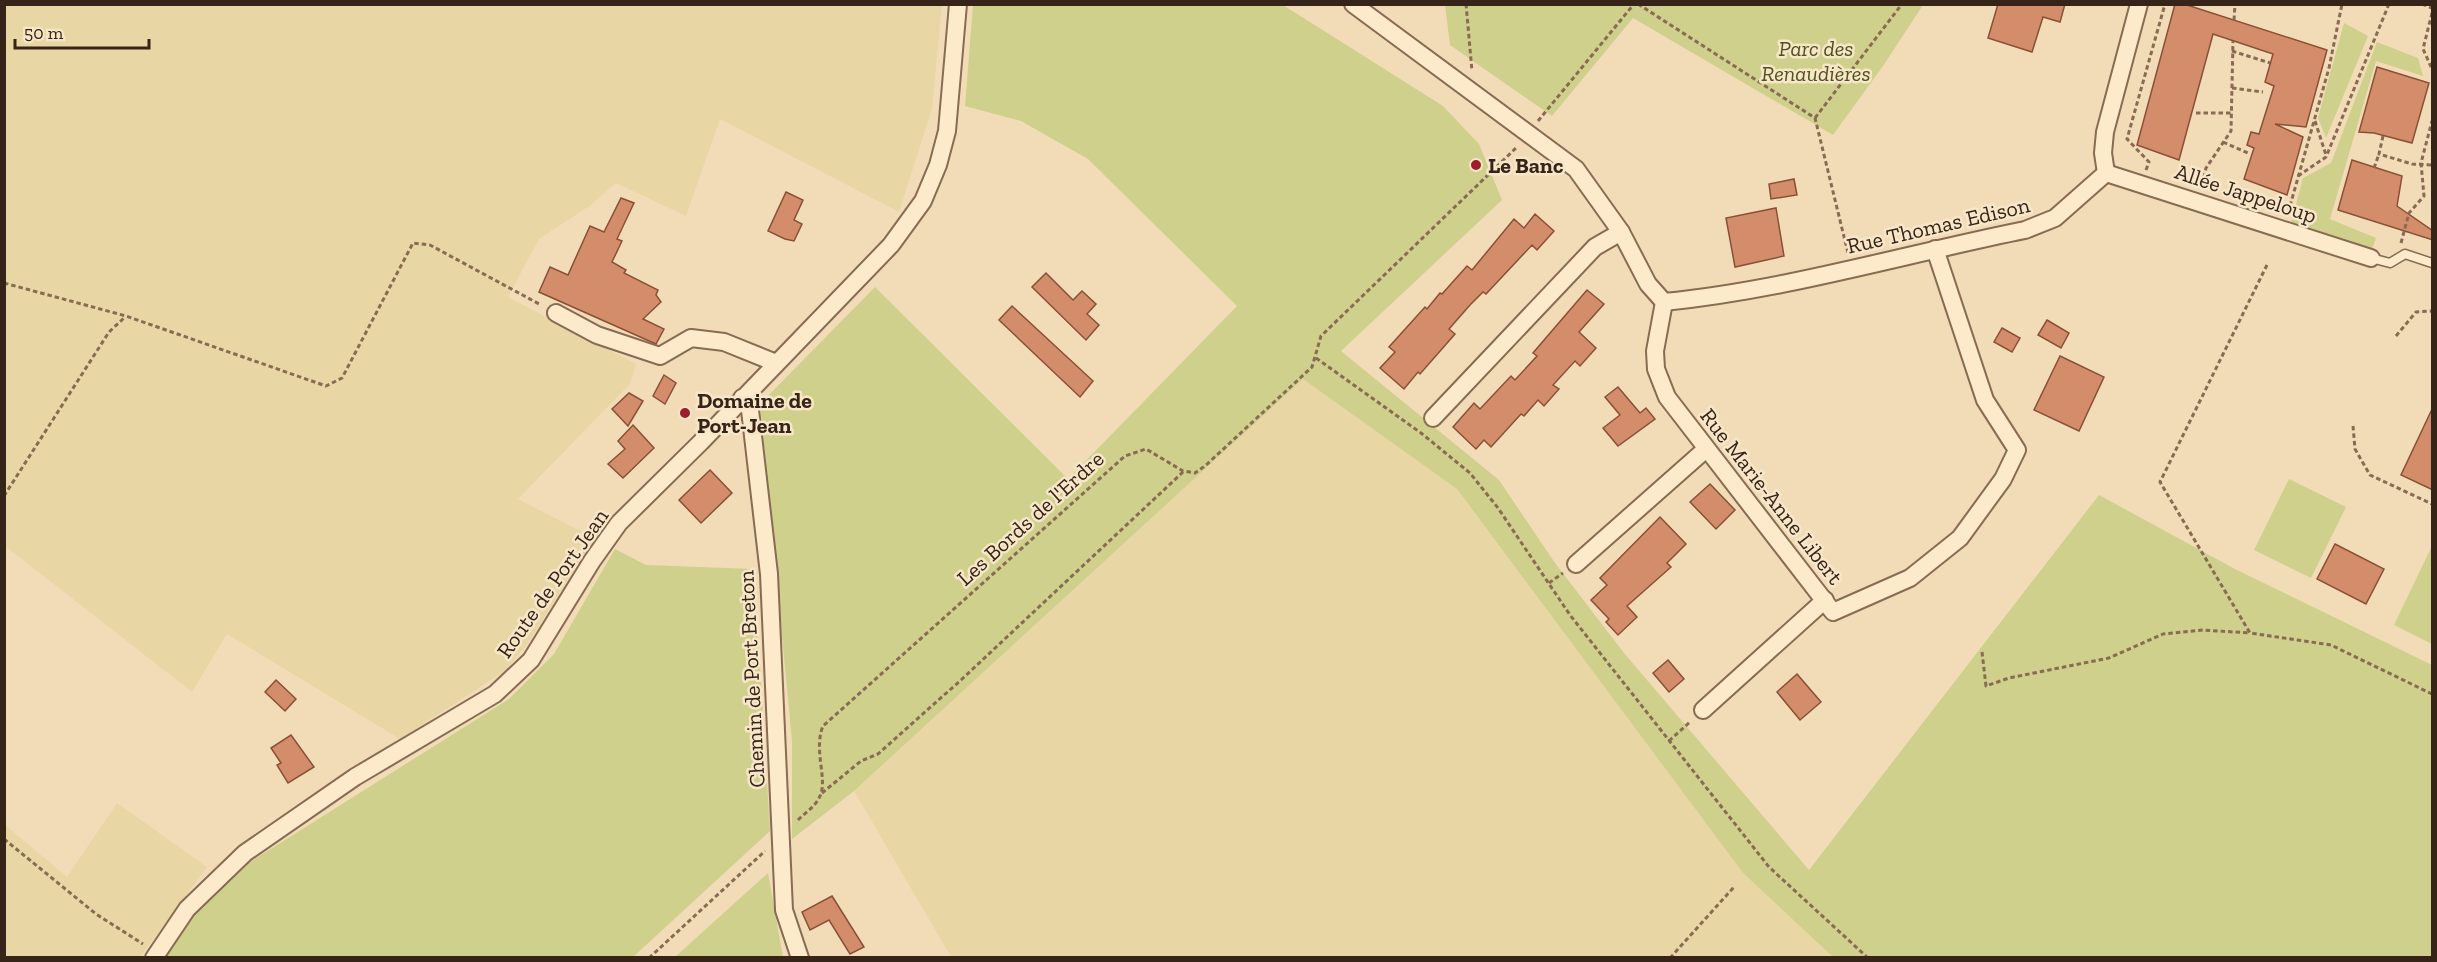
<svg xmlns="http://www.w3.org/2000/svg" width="2437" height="962" font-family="'Zilla Slab',serif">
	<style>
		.farmland { fill: #e8d7a5 }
		.green { fill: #ced08c }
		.building { fill: #d48d6a; stroke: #8a5036; stroke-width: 1.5 }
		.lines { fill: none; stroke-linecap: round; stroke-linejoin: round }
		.lane-casing { stroke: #896a52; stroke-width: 11 }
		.street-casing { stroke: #896a52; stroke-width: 20 }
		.path { stroke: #896a52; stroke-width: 3; stroke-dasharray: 4.5 3; stroke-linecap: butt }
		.lane { stroke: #fceacb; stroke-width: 8 }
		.street { stroke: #fceacb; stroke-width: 16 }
		.poi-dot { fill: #9d1d28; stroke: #f8e6c8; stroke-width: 2 }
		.labels { text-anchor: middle; stroke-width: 5; stroke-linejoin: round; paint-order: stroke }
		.park-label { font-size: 22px; font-style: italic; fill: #4b541d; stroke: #f8e6c8 }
		.poi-label { font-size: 22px; font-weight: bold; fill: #362419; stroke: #f8e6c8; text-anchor: start }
		.street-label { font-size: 22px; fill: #362419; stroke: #f8e6c8 }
	</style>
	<rect width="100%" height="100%" fill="#f2dcb8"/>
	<g class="farmland">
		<path d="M 4,5 L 942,5 L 932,109 L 899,212 L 720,119 L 686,216 L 616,183 L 591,205 L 539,239 L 508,297 L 636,364 L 630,384 L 518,499 L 594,538 L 530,640 L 505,671 L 400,739 L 227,634 L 192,692 L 5,546 Z"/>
		<path d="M 1303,379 L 1457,489 L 1743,873 L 1833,957 L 951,957 L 854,791 Z"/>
		<path d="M 117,803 L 207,867 L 140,957 L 5,957 L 5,825 L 67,877 Z"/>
	</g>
	<g class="green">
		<path d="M 973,5 L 1283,5 L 1443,106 L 1479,144 L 1502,200 L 1341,351 L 1499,480 L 1555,563 L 1624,653 L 1809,870 L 2099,495 L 2235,569 L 2432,665 L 2432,957 L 1833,957 L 1743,873 L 1457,489 L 1303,379 L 854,791 L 792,839 L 792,741 L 760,404 L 875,287 L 1068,479 L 1237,306 L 1088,159 L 1021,121 L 965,106 Z"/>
		<path d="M 1445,5 L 1445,4 L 1923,5 L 1883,66 L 1833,135 L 1633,18 L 1552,116 L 1450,45 Z"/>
		<path d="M 2344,23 L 2368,36 L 2326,138 L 2318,118 Z"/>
		<path d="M 2377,42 L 2418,58 L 2423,76 L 2376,61 L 2330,219 L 2376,238 L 2372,249 L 2291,223 L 2303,178 L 2331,163 Z"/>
		<path d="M 2289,479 L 2346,507 L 2311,578 L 2254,550 Z"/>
		<path d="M 2432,546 L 2432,644 L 2394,625 Z"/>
		<path d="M 615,549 L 646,565 L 754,569 L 770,831 L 633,957 L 165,958 L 187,921 L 250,862 L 509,699 L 554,654 Z"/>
		<path d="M 768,873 L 783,957 L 675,957 Z"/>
	</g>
	<g class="building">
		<path d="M 1998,4 L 2065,4 L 2060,22 L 2043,17 L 2032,52 L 1988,38 Z"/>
		<path d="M 2175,4 L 2184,4 L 2327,50 L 2306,127 L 2275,124 L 2303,137 L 2287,195 L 2244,179 L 2254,148 L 2247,145 L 2251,132 L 2259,134 L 2274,86 L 2265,82 L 2273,54 L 2213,34 L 2179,160 L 2137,145 Z"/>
		<path d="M 2377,67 L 2429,83 L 2412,143 L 2374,133 L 2359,132 Z"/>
		<path d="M 2352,160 L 2402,176 L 2397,206 L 2433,231 L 2433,240 L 2338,210 Z"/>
		<path d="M 1794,179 L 1797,195 L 1771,199 L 1769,184 Z"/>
		<path d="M 786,192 L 803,200 L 794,220 L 802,224 L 794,241 L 785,239 L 768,231 Z"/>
		<path d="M 621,198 L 634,203 L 617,239 L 622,241 L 612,262 L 626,270 L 624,273 L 658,290 L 656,295 L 661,302 L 643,319 L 664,329 L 656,344 L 539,292 L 550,267 L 568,275 L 590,226 L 604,232 Z"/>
		<path d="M 1776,208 L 1784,256 L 1735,267 L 1726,218 Z"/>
		<path d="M 1535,214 L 1554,231 L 1537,250 L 1532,245 L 1486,294 L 1483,292 L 1470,305 L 1449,329 L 1455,334 L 1420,374 L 1418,372 L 1404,389 L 1380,368 L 1395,352 L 1389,347 L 1425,307 L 1427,309 L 1440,293 L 1442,294 L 1467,266 L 1472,270 L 1514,219 L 1524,228 Z"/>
		<path d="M 1046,273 L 1073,300 L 1082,291 L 1096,304 L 1087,314 L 1099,325 L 1086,340 L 1032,287 Z"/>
		<path d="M 1587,290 L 1604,304 L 1579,332 L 1596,348 L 1580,366 L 1575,361 L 1553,385 L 1559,389 L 1544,406 L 1538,400 L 1524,416 L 1521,414 L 1491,447 L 1484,440 L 1476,449 L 1453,427 L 1474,403 L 1480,409 L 1511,376 L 1515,380 L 1537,356 L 1533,353 Z"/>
		<path d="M 1012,306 L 1093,381 L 1080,397 L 999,320 Z"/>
		<path d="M 2047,320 L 2069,333 L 2061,348 L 2038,335 Z"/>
		<path d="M 2002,328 L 2020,338 L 2012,352 L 1994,342 Z"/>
		<path d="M 2060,356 L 2104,377 L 2079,431 L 2034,410 Z"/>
		<path d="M 664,375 L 676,383 L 665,404 L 653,396 Z"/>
		<path d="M 1618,387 L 1640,413 L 1646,408 L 1655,419 L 1618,446 L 1603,428 L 1620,415 L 1605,397 Z"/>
		<path d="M 629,393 L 643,401 L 628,426 L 612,409 Z"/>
		<path d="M 2433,407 L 2433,490 L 2401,475 Z"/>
		<path d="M 633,425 L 654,448 L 623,478 L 608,464 L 625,449 L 618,441 Z"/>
		<path d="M 710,470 L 732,493 L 701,523 L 679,500 Z"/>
		<path d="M 1710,484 L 1735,510 L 1716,529 L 1690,502 Z"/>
		<path d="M 1660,517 L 1686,544 L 1667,563 L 1671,567 L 1627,606 L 1637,617 L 1618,635 L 1606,622 L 1609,619 L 1591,600 L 1607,585 L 1600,578 Z"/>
		<path d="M 2335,544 L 2384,569 L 2366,604 L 2317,579 Z"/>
		<path d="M 1668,660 L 1684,679 L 1669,692 L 1653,673 Z"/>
		<path d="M 1797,674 L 1821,702 L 1800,720 L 1777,692 Z"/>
		<path d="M 276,680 L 296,699 L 285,711 L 265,692 Z"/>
		<path d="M 291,735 L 314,767 L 288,783 L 277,765 L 281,763 L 271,748 Z"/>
		<path d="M 832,896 L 864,947 L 850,954 L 829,920 L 810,930 L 802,912 Z"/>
	</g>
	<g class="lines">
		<g class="lane-casing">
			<path id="lane" d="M 2371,258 L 2390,263 L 2405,254 L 2432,263"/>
		</g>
		<g class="street-casing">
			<g id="street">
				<path d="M 1353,4 L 1576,169 L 1621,232 L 1648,284 L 1664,302"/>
				<path d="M 2106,173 L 2371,258"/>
				<path d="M 2106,173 L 2103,153 L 2105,132 L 2139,4"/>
				<path d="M 1664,302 L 1655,351 L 1656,369 L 1667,397 L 1833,612 L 1910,578 L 1960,538 L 2003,479 L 2017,450 L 1985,400 L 1935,249"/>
				<path d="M 1664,302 C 1786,290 1905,254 2025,230 L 2055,218 L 2106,173"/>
				<path d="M 556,313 L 597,335 L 660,356 L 691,338 L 724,342 L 776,363"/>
				<path d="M 742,398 L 750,410 L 769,574 L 784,910 L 800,958"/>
				<path d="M 1433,418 L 1595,247 L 1621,232"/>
				<path d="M 1576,564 L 1706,449"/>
				<path d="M 1703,710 L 1825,600"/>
				<path d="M 154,958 L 187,909 L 245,853 L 355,777 L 495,694 L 531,660 L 592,561 L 619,523 L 701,442 L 891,245 L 923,201 L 938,165 L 947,131 L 958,4"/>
			</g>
		</g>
		<g class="path">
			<path d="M 1466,4 L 1472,71"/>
			<path d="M 1638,4 L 1815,118 L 1848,253"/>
			<path d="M 2422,4 L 2432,8"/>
			<path d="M 2432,13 L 2423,49 L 2432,69"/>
			<path d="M 2234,20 L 2235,4"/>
			<path d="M 2232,51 L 2270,63"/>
			<path d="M 2232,88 L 2263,92"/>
			<path d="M 2196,113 L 2231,113"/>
			<path d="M 1815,118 L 1902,4"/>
			<path d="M 1538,121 L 1634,4"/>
			<path d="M 2315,121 L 2326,155"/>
			<path d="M 2383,136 L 2379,154 L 2412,164 L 2432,165"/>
			<path d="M 2223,142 L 2250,154"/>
			<path d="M 2374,168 L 2379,154"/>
			<path d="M 2146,170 L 2149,162 L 2127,139 L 2165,4"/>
			<path d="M 2298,176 L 2326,157 L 2389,4"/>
			<path d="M 2202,185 L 2206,168 L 2231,131 L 2233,41"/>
			<path d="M 2288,213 L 2329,68 L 2342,4"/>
			<path d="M 2401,243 L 2409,213 L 2424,196 L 2421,163 L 2432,121"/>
			<path d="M 2267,265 L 2160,482 L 2250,633 L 2331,645 L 2432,694"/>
			<path d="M 4,283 L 126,316 L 326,386 L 342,378 L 413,243 L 430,245 L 541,305"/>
			<path d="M 2396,336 L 2416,312 L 2432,311"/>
			<path d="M 1316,358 L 1421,433 L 1470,473 L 1498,508 L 1570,615 L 1769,867 L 1868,958"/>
			<path d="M 2353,426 L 2355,449 L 2370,475 L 2432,504"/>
			<path d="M 4,496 L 109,332 L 125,317"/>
			<path d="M 1549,583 L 1563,573"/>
			<path d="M 1982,652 L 1986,686 L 2009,678 L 2109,658 L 2163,634 L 2203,630 L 2250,633"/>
			<path d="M 1669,741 L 1691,721"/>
			<path d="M 822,793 L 861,761 L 878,754 L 961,680 L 1183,472"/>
			<path d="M 798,820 C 806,812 816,806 820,796 C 828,779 813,750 823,726 L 1125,456 L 1146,449 L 1183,471 L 1195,473 L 1205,466 L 1312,367 L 1321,336 L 1517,147"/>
			<path d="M 4,839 L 96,914 L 143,944"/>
			<path d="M 649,958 L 765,851"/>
			<path d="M 1670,958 L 1734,887"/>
		</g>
		<use href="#lane" class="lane"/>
		<use href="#street" class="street"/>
	</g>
	<g class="poi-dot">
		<circle cx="1476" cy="165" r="6"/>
		<circle cx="685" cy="413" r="6"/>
	</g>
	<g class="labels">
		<g class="park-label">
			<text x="1816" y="56">Parc des<tspan x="1816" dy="25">Renaudières</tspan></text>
		</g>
		<g class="poi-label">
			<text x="1488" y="173">Le Banc</text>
			<text x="697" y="408">Domaine de<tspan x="697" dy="25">Port-Jean</tspan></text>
		</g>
		<g class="street-label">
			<text transform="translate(2246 193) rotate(18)" y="8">Allée Jappeloup</text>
			<text transform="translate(1938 225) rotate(-13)" y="8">Rue Thomas Edison</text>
			<text transform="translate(1772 496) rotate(52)" y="8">Rue Marie-Anne Libert</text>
			<text transform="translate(1030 518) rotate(-42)" y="8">Les Bords de l'Erdre</text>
			<text transform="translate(552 583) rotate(-55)" y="8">Route de Port Jean</text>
			<text transform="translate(751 679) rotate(-93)" y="8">Chemin de Port Breton</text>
		</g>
	</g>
	<rect width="2437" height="962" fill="none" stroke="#362419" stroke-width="12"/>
	<path d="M15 39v9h134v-9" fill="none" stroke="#362419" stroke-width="3"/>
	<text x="24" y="39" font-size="18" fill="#362419" stroke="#f8e6c8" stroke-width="4.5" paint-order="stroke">50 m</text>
</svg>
